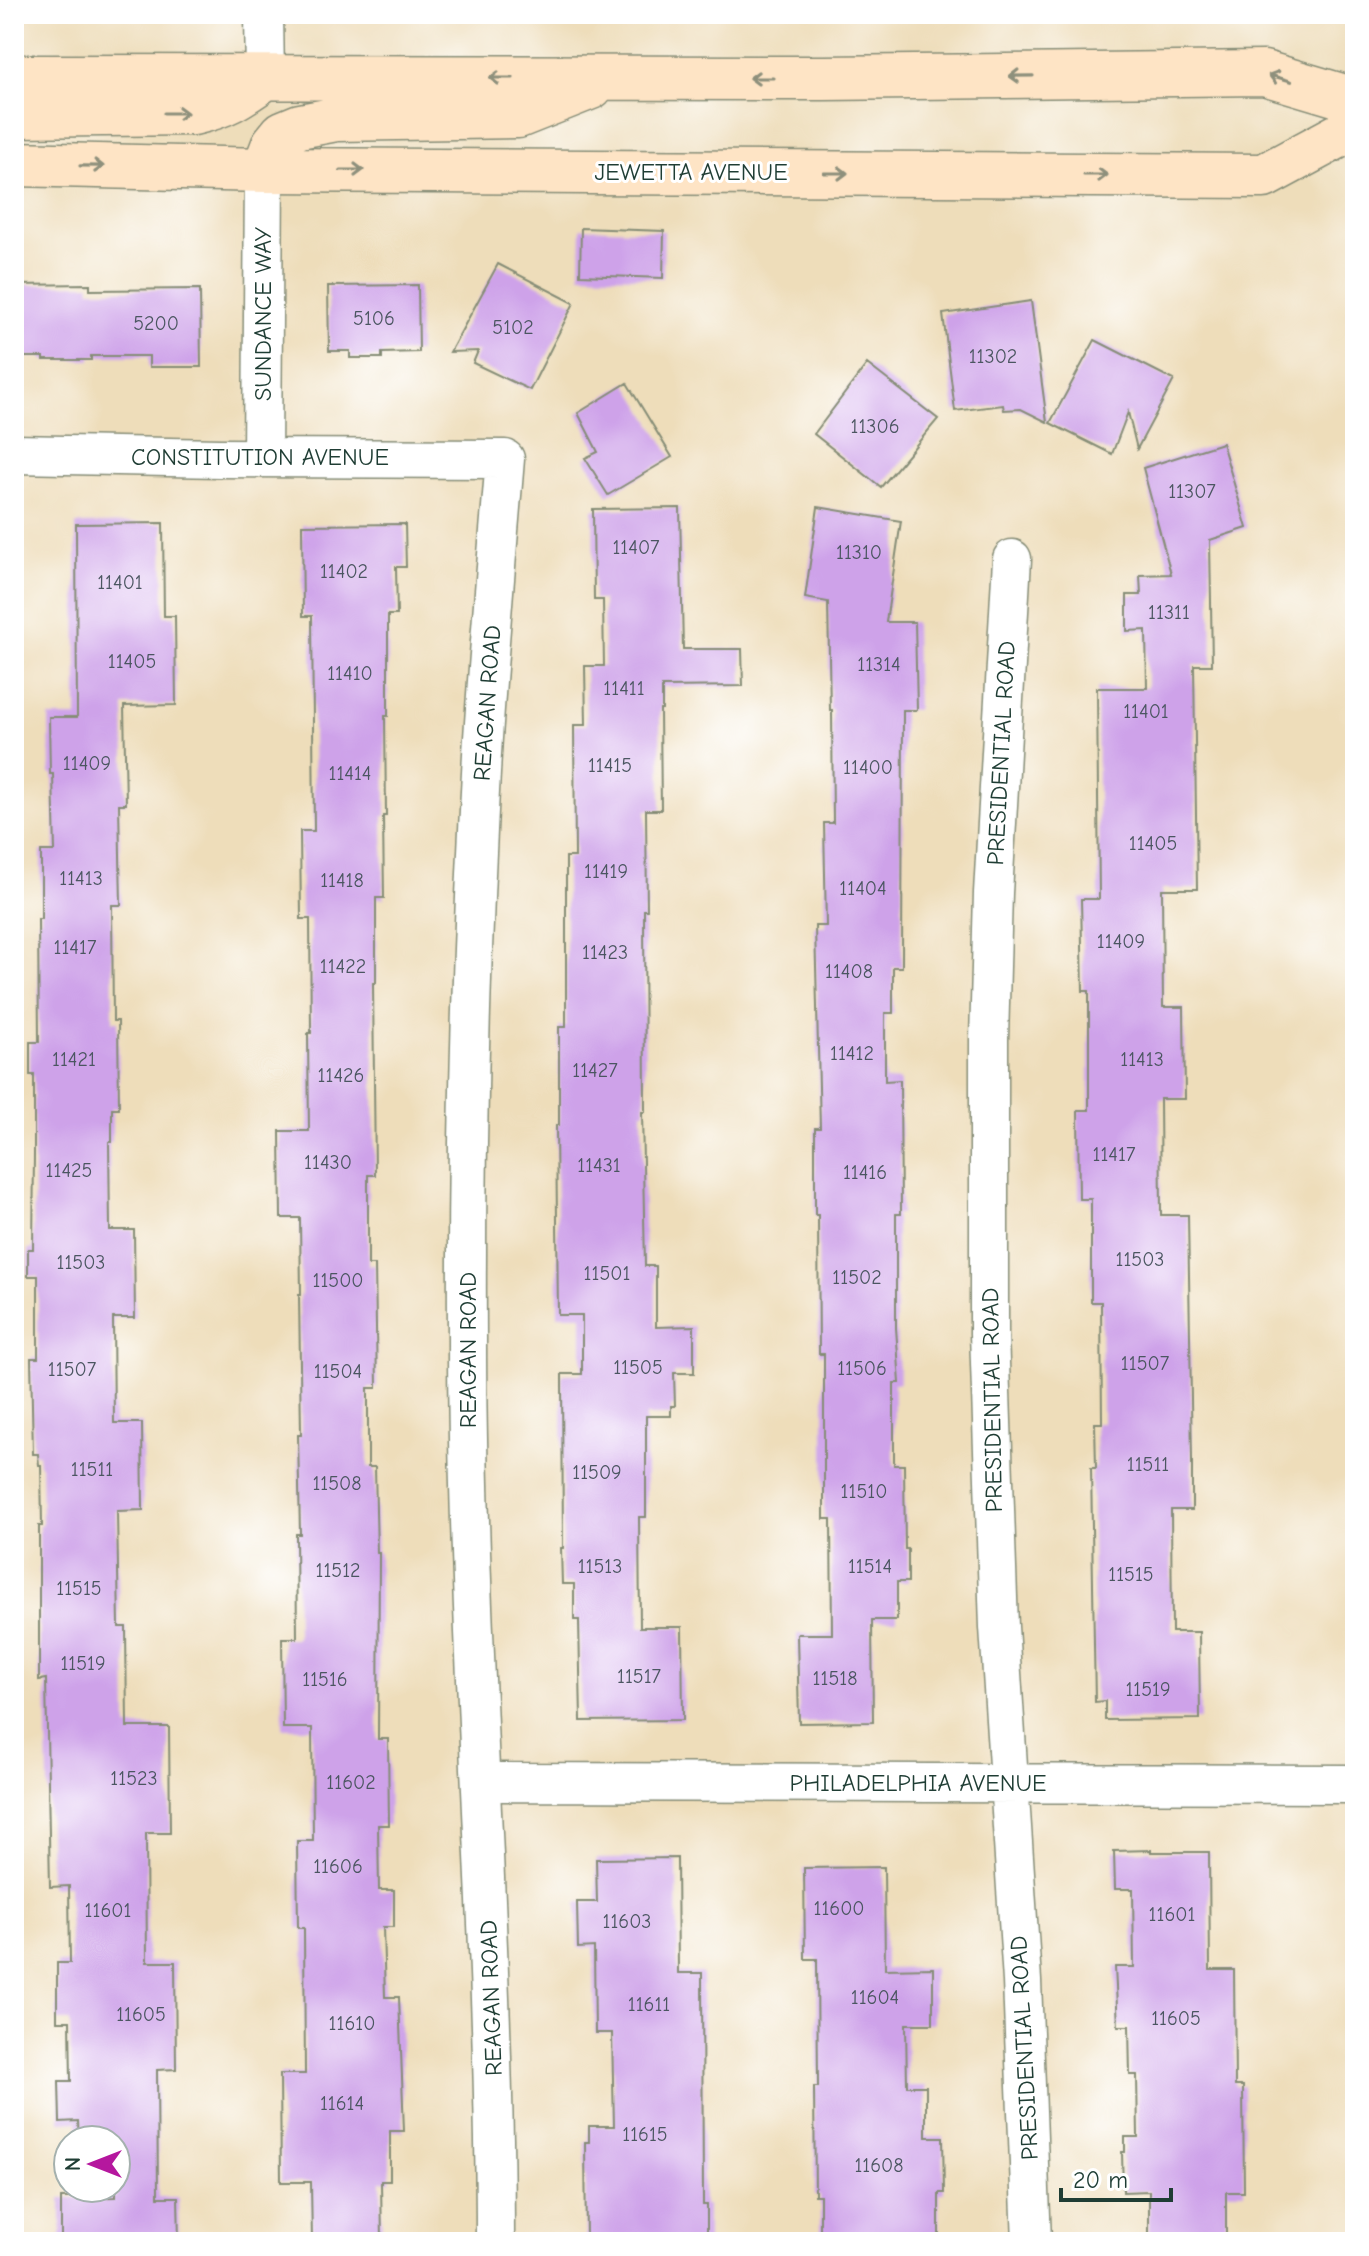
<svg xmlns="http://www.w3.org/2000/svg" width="1369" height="2256" font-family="'Comic Neue',sans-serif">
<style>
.building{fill:#cea2e9}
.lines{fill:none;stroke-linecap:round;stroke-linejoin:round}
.street-casing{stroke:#868d77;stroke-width:41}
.secondary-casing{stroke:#868d77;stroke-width:47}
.street{stroke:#fff;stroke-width:38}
.secondary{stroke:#fee4c5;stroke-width:44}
.oneway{stroke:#8e907c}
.labels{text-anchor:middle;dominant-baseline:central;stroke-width:6;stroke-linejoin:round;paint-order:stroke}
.number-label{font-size:20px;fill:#4b5661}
.street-label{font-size:24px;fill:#1f3d34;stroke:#fff}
</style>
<rect width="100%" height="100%" fill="#fff"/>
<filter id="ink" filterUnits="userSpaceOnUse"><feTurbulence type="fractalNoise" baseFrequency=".0125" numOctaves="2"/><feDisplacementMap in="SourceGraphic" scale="16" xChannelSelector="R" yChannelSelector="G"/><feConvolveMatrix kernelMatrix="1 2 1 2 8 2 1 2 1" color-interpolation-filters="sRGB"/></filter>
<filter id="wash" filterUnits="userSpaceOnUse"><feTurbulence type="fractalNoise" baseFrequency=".006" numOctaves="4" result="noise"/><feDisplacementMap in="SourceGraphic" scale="32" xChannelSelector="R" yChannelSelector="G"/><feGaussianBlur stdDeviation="1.8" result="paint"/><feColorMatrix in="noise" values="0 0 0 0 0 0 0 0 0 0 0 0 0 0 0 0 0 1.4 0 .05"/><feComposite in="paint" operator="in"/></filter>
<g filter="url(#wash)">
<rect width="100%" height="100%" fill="#eeddba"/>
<g id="blocks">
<path class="building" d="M581,228L664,231L663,278L580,275Z
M498,264L574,303L530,390L473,363L478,351L450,352Z
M90,284V290L200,289L201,367H149V356H91V360H43V357H14V285Z
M418,285L419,352L382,353V358H350V351H329L328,286Z
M1031,301L1047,422L1021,409L1004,410L1003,405L955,411L943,314Z
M1095,340L1174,380L1137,449L1128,412L1112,454L1050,423Z
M867,364L938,419L881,487L814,434Z
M627,383L672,457L608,495L585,458L598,452L578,413Z
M1222,443L1247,528L1210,540L1212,665H1194L1197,889H1162L1163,1007H1184L1185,1099H1160L1161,1215H1188L1192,1460V1510H1171L1172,1632H1199L1200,1719L1105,1720V1701L1095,1702L1091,1468H1096L1095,1423H1102L1101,1302H1091V1199H1079L1078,1110H1089V991H1083L1081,899H1099L1097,688H1147L1146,630L1127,631V595H1141L1140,575L1171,574L1143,468Z
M818,507L901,521L886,622H915L917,710H903L902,967H893V1013H885V1081L900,1080L901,1214H896V1328L900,1383H894V1465H904L905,1549H908V1582H897V1620H872L873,1722L799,1723L797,1634H832L831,1519H824V1354H819L818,1215H815V1128H820L815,926H826L824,823H833L832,710H830L828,602L805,598Z
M680,508L683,649H742L743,686L662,687V710H660L661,810H646L647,910H644L645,1112H642L645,1266H656V1327L694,1326V1373H674L675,1406H671V1416H646V1517H639L640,1627H682L683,1720L581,1721L579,1620H574V1584H562L561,1548H563L562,1374H582V1315H558L556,1125H559V1027H566V857H575L574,725H586L585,666H604L603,600H594L593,509Z
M163,523L164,616H175L176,705L124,706L126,804H119L121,905H112L113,1021H118L119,1108H112V1142H109L110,1230H134L135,1318H113L114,1423H142L143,1510L117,1511L119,1627H126L127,1727H169L170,1833H146L147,1962H175L176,2069L157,2070L158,2197H178L179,2242H61V2198L116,2197V2140H79L78,2121L60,2122L59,2081H71L70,2021H57V1963H70L69,1886L50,1887L46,1679L39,1680V1526H42L41,1465H39L38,1454H33L31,1358H38V1276H28V1249H33L34,1154V1075H30V1042H39L38,919H41V851H55L53,774H50L49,717H77L76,524Z
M405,524L406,567H396L397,615H388V716H385L386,816H383L384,898H376V983H373L375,1175H368V1265H375L377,1388H368V1467H375L377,1553H379L378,1739H388L389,1825H378L379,1890H394V1927H383L385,1997H399L404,2131H390V2181H381L382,2242H312L311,2182H281L280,2074H305L304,1928H298L297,1841H313L312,1728H283L282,1638H297L296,1534H300L298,1435H301L299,1295H301L300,1218H281L280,1131H309L308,1033H311L310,919H301L300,831H314L312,616H303L302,525Z
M1151,1850V1852H1209L1210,1970H1234L1235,2086H1243L1244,2192H1226V2242H1149V2191L1123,2192L1122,2152H1125V2137H1138L1137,2075H1130L1129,2026H1118L1115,1967H1134L1133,1889H1115L1114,1851Z
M677,1858L678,1973H702L703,2205H707V2242H586L585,2142H589V2126H614L612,2033H595L594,1947L578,1948L577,1902H597L596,1859Z
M884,1867L885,1969L933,1968V2024H906L907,2086H926V2137H943L944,2193H939V2242H820V2195H815L814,2087H818L817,1959H805L804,1868Z"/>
</g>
</g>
<g filter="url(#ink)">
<use href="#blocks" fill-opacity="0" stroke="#868d77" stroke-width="2"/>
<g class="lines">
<g class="street-casing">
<path id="street" d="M264,14L265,78
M14,454L220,458L505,459C497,557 488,655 482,754C471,948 466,1142 467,1337C467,1639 495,1940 495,2242
M262,458L264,170
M1012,559L993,893L989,1040V1333L999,1627L1022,1981L1032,2242
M481,1782L1355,1784"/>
</g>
<g class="secondary-casing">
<path id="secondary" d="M14,77L824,78L1264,73L1355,100
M14,115L193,113C225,106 238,97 265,78
M14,164L264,170L1264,176L1355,127
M264,170L274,144L283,133L300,126L337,119L518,116L591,87"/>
</g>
<use href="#street" class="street"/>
<use href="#secondary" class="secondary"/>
</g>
<defs><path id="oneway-shaft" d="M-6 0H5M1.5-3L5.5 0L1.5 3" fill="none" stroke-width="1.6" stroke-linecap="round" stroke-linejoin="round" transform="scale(2)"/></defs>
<g class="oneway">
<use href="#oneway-shaft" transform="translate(1021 76) rotate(179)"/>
<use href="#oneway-shaft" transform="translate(501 78) rotate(180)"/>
<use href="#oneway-shaft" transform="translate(761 78) rotate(180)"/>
<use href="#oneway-shaft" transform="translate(1280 78) rotate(-164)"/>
<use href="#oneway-shaft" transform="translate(176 113)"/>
<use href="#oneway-shaft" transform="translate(92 166) rotate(1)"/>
<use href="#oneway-shaft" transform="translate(352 170)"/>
<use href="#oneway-shaft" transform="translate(836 173)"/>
<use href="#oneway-shaft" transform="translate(1096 175)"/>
</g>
</g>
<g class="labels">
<g class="number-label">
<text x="374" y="318">5106</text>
<text x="156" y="323">5200</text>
<text x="513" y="327">5102</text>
<text x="993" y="356">11302</text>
<text x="875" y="426">11306</text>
<text x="1192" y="491">11307</text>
<text x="636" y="547">11407</text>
<text x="859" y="552">11310</text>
<text x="344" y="571">11402</text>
<text x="120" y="582">11401</text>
<text x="1169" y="612">11311</text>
<text x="132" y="661">11405</text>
<text x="879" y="664">11314</text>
<text x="350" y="673">11410</text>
<text x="624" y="688">11411</text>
<text x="1146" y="711">11401</text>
<text x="87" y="763">11409</text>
<text x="610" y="765">11415</text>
<text x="868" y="767">11400</text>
<text x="350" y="773">11414</text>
<text x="1153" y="843">11405</text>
<text x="606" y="871">11419</text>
<text x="81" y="878">11413</text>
<text x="342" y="880">11418</text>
<text x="863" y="888">11404</text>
<text x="1121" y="941">11409</text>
<text x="75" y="947">11417</text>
<text x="605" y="952">11423</text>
<text x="343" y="966">11422</text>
<text x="849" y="971">11408</text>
<text x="852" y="1053">11412</text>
<text x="74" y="1059">11421</text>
<text x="1142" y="1059">11413</text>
<text x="595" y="1070">11427</text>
<text x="341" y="1075">11426</text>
<text x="1114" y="1154">11417</text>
<text x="328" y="1162">11430</text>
<text x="599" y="1165">11431</text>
<text x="69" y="1170">11425</text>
<text x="865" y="1172">11416</text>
<text x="1140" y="1259">11503</text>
<text x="81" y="1262">11503</text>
<text x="607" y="1273">11501</text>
<text x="857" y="1277">11502</text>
<text x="338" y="1280">11500</text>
<text x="1145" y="1363">11507</text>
<text x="638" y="1367">11505</text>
<text x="862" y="1368">11506</text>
<text x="72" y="1369">11507</text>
<text x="338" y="1371">11504</text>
<text x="1148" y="1464">11511</text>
<text x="92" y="1469">11511</text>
<text x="597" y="1472">11509</text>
<text x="337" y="1483">11508</text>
<text x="864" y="1491">11510</text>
<text x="600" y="1566">11513</text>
<text x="870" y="1566">11514</text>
<text x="338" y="1570">11512</text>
<text x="1131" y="1574">11515</text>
<text x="79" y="1588">11515</text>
<text x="83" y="1663">11519</text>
<text x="639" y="1676">11517</text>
<text x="835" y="1678">11518</text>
<text x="325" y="1679">11516</text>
<text x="1148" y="1689">11519</text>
<text x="134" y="1778">11523</text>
<text x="351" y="1782">11602</text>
<text x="338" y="1866">11606</text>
<text x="839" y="1908">11600</text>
<text x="108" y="1910">11601</text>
<text x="1172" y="1914">11601</text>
<text x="627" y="1921">11603</text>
<text x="875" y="1997">11604</text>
<text x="649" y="2004">11611</text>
<text x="141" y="2014">11605</text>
<text x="1176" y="2018">11605</text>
<text x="352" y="2023">11610</text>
<text x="342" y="2103">11614</text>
<text x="645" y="2134">11615</text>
<text x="879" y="2165">11608</text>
</g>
<g class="street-label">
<text x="691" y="172">JEWETTA AVENUE</text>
<text transform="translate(263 314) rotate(-90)">SUNDANCE WAY</text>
<text x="260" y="457">CONSTITUTION AVENUE</text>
<text transform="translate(487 703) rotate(-86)">REAGAN ROAD</text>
<text transform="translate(1001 753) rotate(-87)">PRESIDENTIAL ROAD</text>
<text transform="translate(468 1350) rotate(-90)">REAGAN ROAD</text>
<text transform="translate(992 1400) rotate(-91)">PRESIDENTIAL ROAD</text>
<text x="918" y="1783">PHILADELPHIA AVENUE</text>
<text transform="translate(491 1998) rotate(-92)">REAGAN ROAD</text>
<text transform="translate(1024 2048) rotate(-93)">PRESIDENTIAL ROAD</text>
</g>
</g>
<rect width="1369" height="2256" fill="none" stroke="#fff" stroke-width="48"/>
<g transform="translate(92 2164) rotate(270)"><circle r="38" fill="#ffffff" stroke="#a5b1ae" stroke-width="2"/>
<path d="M0-6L14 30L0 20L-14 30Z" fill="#b5179e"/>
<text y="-12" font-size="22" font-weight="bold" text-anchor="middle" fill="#1f3d34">N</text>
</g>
<path d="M1061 2188v12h110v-12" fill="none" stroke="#1f3d34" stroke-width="4"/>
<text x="1073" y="2188" font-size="24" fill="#1f3d34" stroke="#ffffff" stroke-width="6" paint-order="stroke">20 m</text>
</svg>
